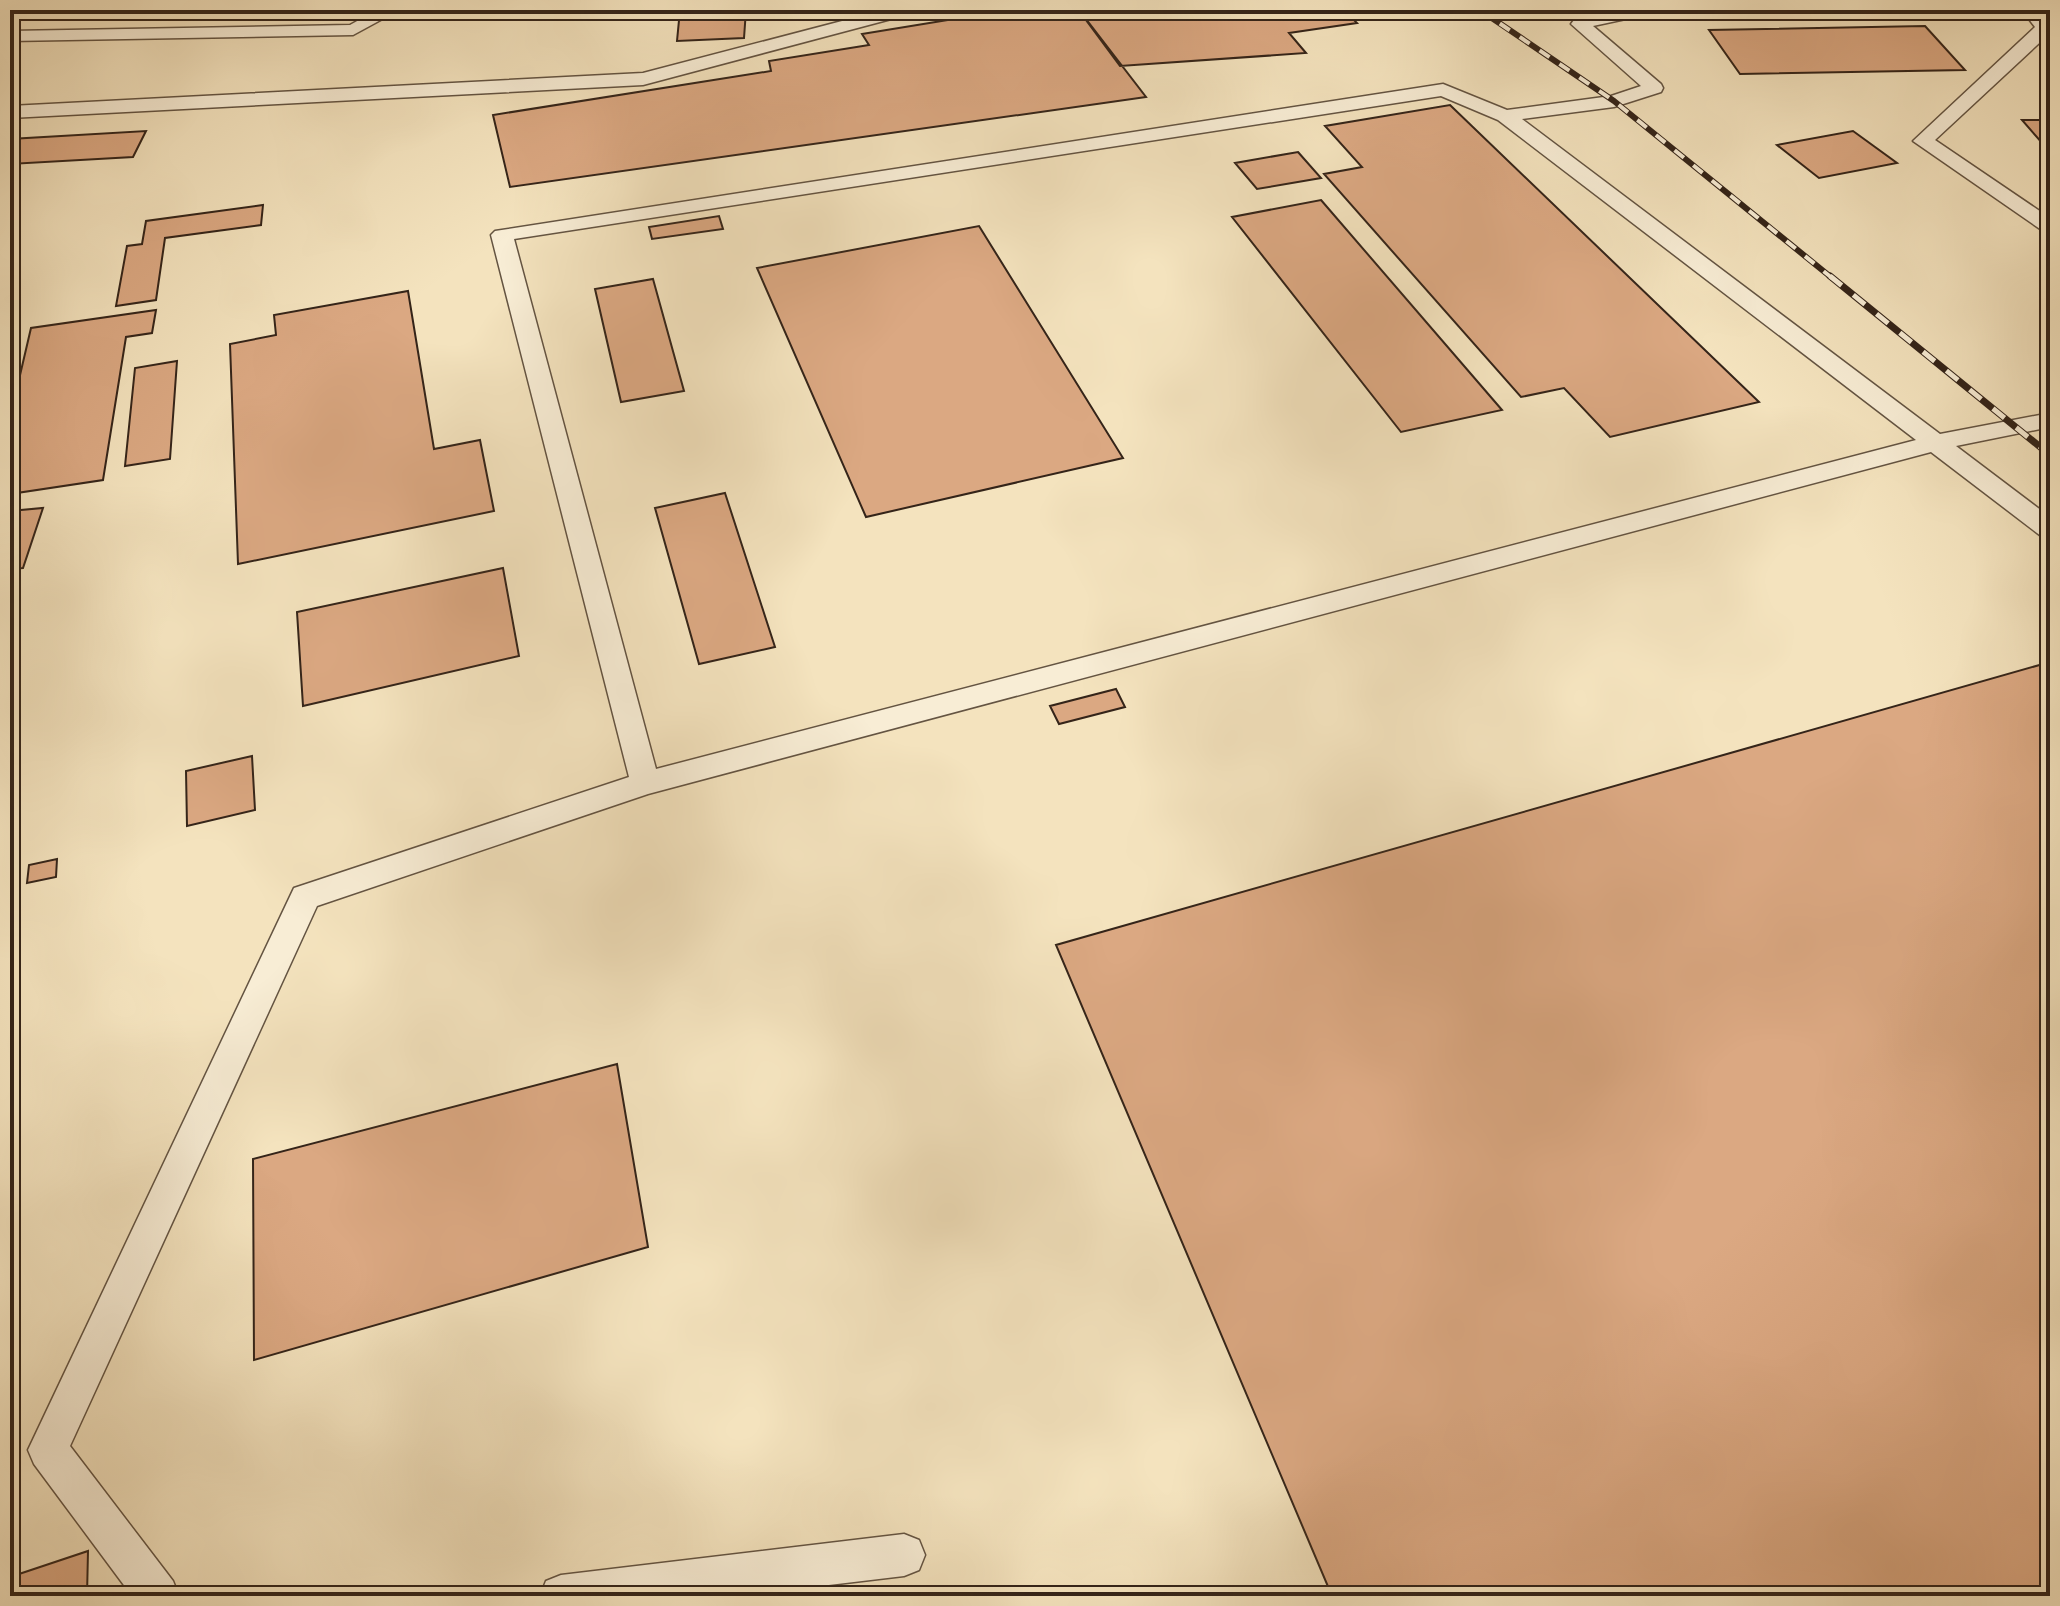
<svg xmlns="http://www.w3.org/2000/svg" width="2060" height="1606" font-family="'Gentium Book Plus',serif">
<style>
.building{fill:#dba882;stroke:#342419;stroke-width:2}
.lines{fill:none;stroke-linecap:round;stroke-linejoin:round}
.lane-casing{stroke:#645442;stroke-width:3}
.lane{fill:#f8edd5;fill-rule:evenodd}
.rail-far1-casing{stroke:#342419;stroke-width:6}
.rail-casing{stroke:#342419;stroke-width:7}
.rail-far1{stroke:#f8edd5;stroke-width:4;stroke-dasharray:12;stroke-linecap:butt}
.rail{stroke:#f8edd5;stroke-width:5;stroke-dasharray:15;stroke-linecap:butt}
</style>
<rect width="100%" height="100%" fill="#f4e3be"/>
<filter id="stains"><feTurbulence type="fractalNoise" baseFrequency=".0025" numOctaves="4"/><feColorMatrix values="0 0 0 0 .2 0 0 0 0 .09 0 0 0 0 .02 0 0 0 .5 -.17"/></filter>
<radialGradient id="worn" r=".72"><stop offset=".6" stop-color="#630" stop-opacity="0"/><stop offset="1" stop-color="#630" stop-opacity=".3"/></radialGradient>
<path class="building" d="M680,10H746L744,38L677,41Z
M1009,10H1079L1146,97L510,187L493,115L771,71L769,61L869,45L862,34Z
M1118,10H1344L1357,23L1289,33L1306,53L1120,66L1083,16Z
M1925,26L1965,70L1740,74L1709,30Z
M1450,105L1759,402L1610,437L1564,388L1521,397L1324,174L1362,167L1325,126Z
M2022,120H2050V152Z
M146,131L133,157L10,164V139Z
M1853,131L1897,163L1819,178L1777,145Z
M1298,152L1321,178L1257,189L1235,163Z
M1321,200L1502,410L1401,432L1232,217Z
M263,205L261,225L165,238L156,300L116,306L127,246L142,244L146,221Z
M719,216L723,229L652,239L649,227Z
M979,226L1123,458L866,517L757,268Z
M653,279L684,391L621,402L595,289Z
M408,291L434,449L480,440L494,511L238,564L230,344L276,335L274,315Z
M156,310L152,333L126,337L103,480L10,494V418L31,328Z
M177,361L170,459L125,466L135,368Z
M725,493L775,647L699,664L655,508Z
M43,508L23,568L10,569V511Z
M503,568L519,656L303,706L297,612Z
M2050,662V1596H1332L1056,945Z
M1116,689L1125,707L1059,724L1050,706Z
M19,698L10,762V700Z
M252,756L255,810L187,826L186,771Z
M57,859L56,877L27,883L29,865Z
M617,1064L648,1247L254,1360L253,1159Z
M88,1551L87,1596H10V1577Z"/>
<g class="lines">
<g class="lane-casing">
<path id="lane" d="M377,10H399L353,35L10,41V31L350,25Z
M884,10H913L910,14L643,85L10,118V106L643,73Z
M1619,10H1652L1649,14L1593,26L1661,84L1663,88L1661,92L1614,107L1522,119L1940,434L2050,413V427L1956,446L2050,517V539L2041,536L1931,452L648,794L317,906L70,1446L173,1581L179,1596H132L34,1464L28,1450L294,888L629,777L491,235L495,231L1443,84L1507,110L1611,96L1641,86L1571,24L1574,20ZM1441,96L1498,120L1916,440L656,769L514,239Z
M2022,10H2040L2050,23V33L1935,140L2050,218V233L2043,231L1913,141L2035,27Z
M904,1534L919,1540L925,1555L919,1570L904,1576L737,1596H540L546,1581L561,1575Z"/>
</g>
<use href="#lane" class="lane"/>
<g class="rail-far1-casing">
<path id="rail-far1" d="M1480,10L1614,101L1832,278"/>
</g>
<g class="rail-casing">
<path id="rail" d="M1830,276L2050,455"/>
</g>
<use href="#rail-far1" class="rail-far1"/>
<use href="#rail" class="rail"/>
</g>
<rect width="2060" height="1606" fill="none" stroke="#f4e3be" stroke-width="40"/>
<rect x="12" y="12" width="2036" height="1582" fill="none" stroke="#342419" stroke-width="4"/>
<rect x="20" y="20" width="2020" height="1566" fill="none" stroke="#342419" stroke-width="2"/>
<rect width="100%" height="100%" filter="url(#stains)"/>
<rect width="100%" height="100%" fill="url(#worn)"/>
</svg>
